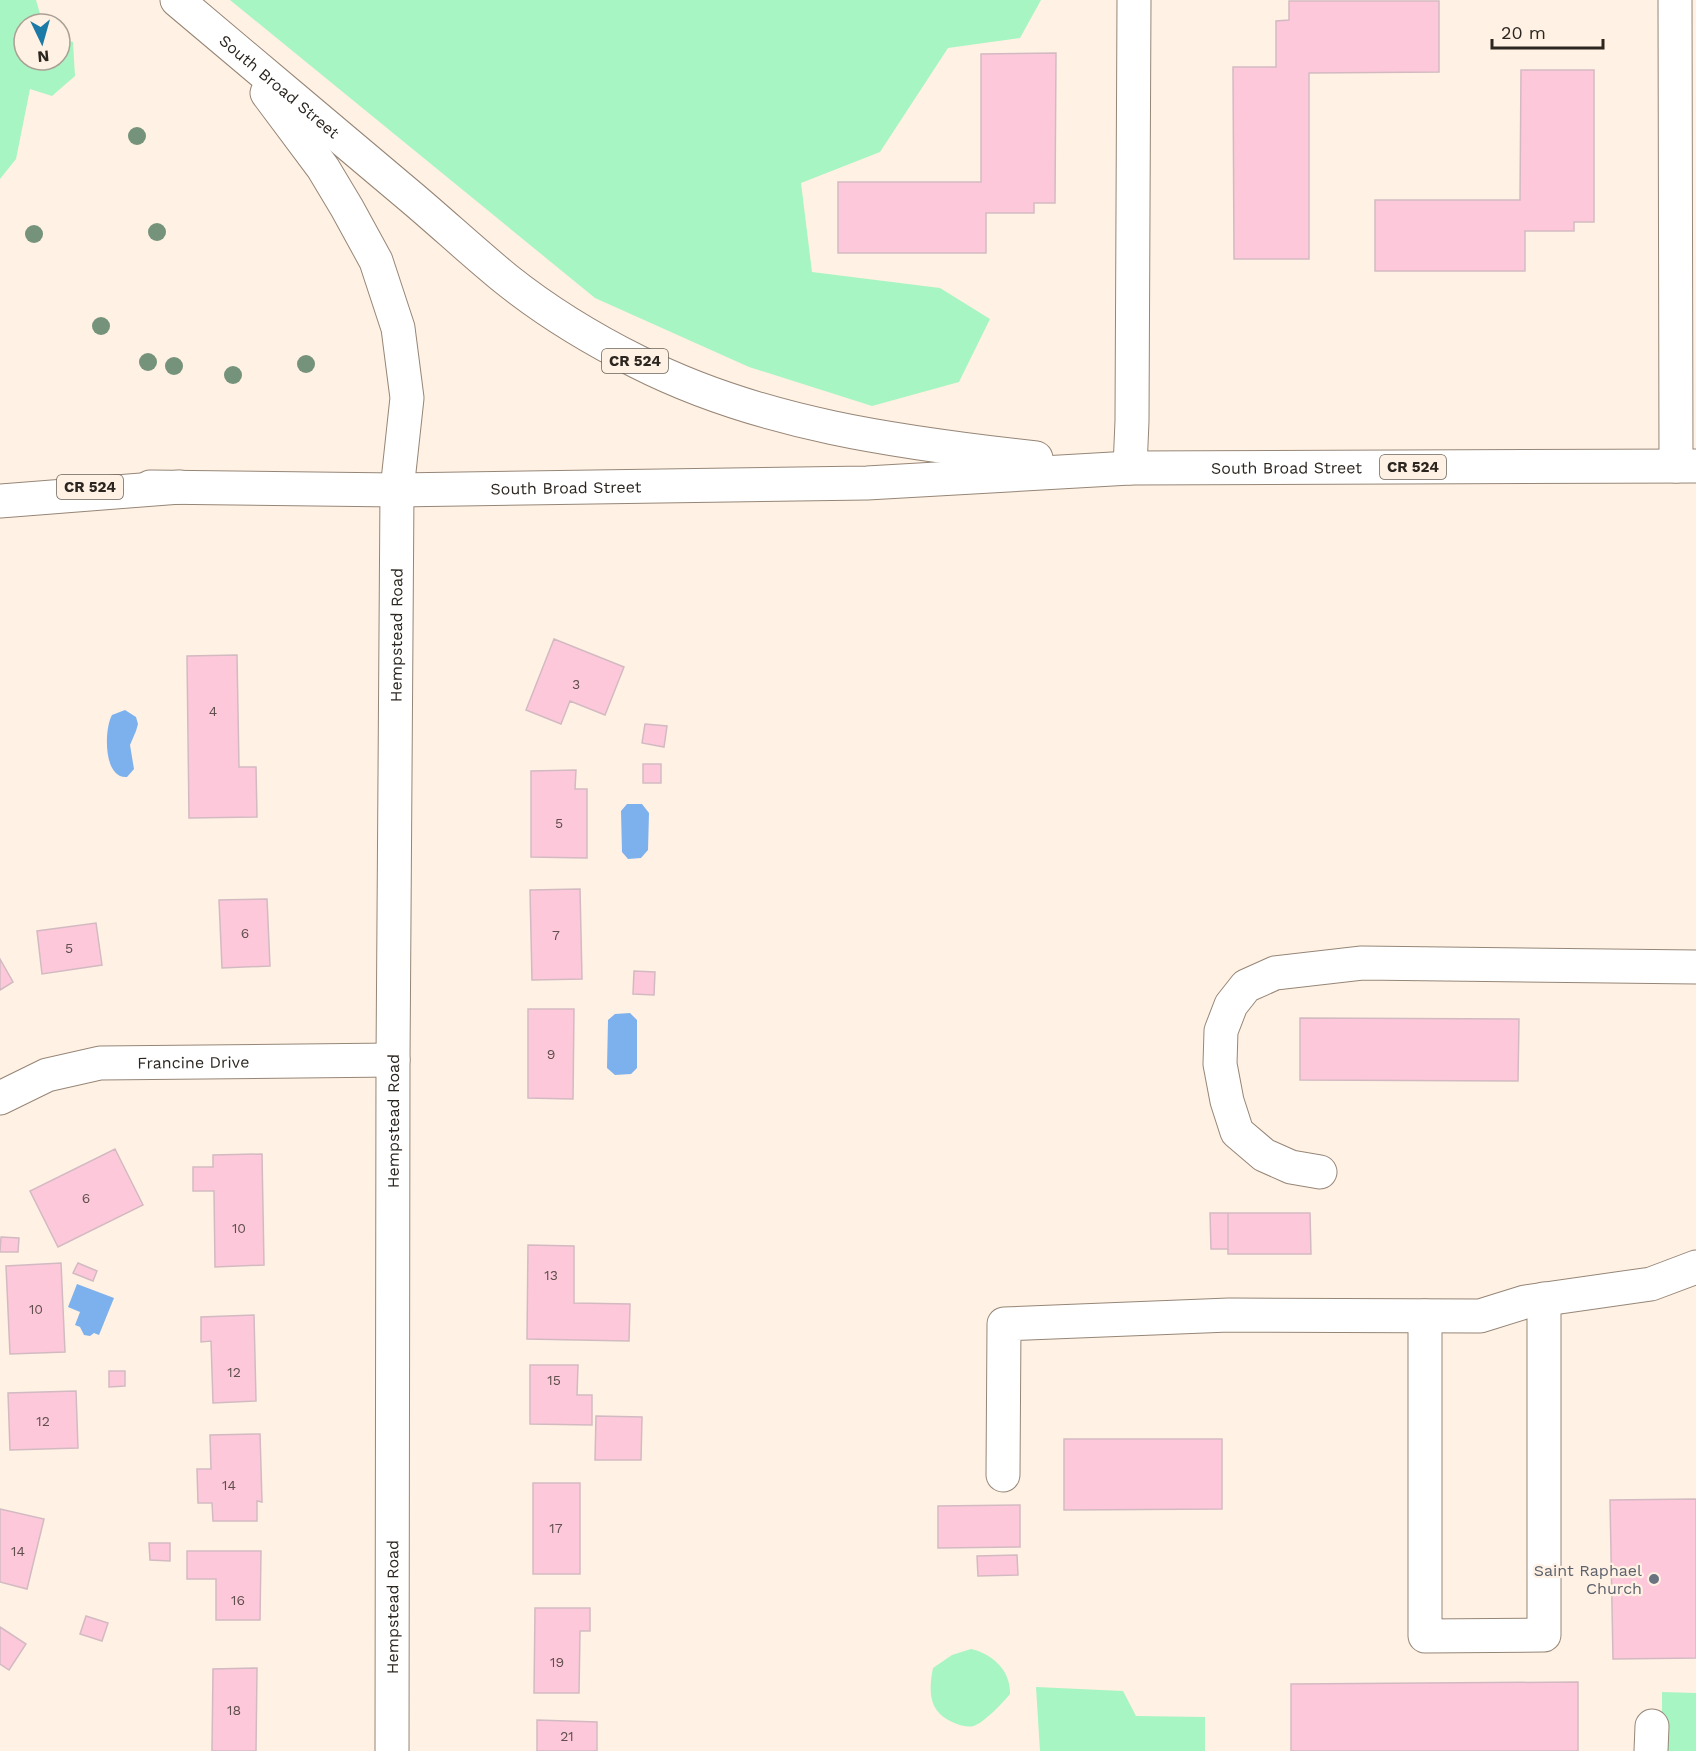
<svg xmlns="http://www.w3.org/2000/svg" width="1696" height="1751" font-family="'Work Sans',sans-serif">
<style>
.green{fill:#a7f5c3}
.water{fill:#7db1ed}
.building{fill:#fdc9da;stroke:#d3bac2;stroke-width:1.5}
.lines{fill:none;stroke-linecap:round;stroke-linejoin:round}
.minor-casing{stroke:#968677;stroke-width:35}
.major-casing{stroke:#968677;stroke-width:35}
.highway-casing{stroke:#968677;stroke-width:35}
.minor{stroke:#fff;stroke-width:33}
.major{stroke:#fff;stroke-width:33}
.highway{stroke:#fff;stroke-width:33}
.tree{fill:#75927b}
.worship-dot{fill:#6b7280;stroke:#fff1e3;stroke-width:2}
.labels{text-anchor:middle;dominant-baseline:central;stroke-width:4.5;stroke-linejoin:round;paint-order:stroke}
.number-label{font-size:14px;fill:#604f4e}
.shield{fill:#fff1e3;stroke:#6b635a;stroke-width:1.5}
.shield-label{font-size:15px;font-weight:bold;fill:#2c2620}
.street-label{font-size:16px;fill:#2c2620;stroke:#fff1e3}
.worship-label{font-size:16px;fill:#5b616d;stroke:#fff1e3;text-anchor:end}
</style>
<rect width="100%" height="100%" fill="#fff1e3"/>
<path class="green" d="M0,0H36L43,24H24V60H60V38L73,42L75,76L52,96L30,89L16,159L0,179Z
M230,0H1041L1020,38L948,48L880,152L801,183L812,272L940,288L990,319L959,382L872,406L749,367L595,298Z
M971,1649C993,1654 1011,1671 1010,1694C1003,1703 985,1721 976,1725C970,1728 963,1726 957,1724C929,1714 928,1694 933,1668L952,1655Z
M1036,1687L1123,1691L1136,1716L1205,1717V1751H1040Z
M1662,1692L1696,1693V1751H1662Z"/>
<path class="water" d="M125,710L136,717L138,724L136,731L130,745L134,769L127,777C103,779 104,729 112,715Z
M627,804H642L649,813L648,850L641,858L628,859L622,852L621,811Z
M630,1013L637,1020V1068L631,1074L615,1075L607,1068L608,1020L615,1014Z
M77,1284L114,1298L99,1335L94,1333L90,1336L84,1335L80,1327L75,1325L80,1312L68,1307Z"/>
<path class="building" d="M1289,1H1439V72L1309,73V259H1234L1233,67H1276V21L1289,20Z
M1056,53L1055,203H1034V213H986V253H838V182H981V54Z
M1521,70H1594V222H1574V231H1525V271H1375V200H1520Z
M554,639L624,667L605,715L570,701L561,724L526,710Z
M237,655L239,767H256L257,817L189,818L187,656Z
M645,724L667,726L664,747L642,743Z
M643,764H661V783H643Z
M576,770L575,789H587V858L531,857V771Z
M580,889L582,979L532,980L530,890Z
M267,899L270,966L222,968L219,900Z
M96,923L102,965L42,974L37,931Z
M0,959L13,982L0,990Z
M634,971L655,972L654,995L633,994Z
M528,1009H574L573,1099L528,1098Z
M1300,1018L1519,1019L1518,1081L1300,1080Z
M115,1149L143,1205L58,1247L30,1191Z
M262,1154L264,1265L215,1267L214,1191H193V1167H213V1155Z
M1210,1213H1228V1249H1211Z
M1228,1213H1310L1311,1254H1228Z
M1,1237L19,1238L18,1252H0Z
M528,1245L574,1246V1303L630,1304L629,1341L527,1339Z
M61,1263L65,1352L10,1354L6,1266Z
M78,1263L97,1271L93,1281L73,1273Z
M254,1315L256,1401L213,1403L211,1341L201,1342V1317Z
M530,1365H578L577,1395H592V1425L530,1424Z
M109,1371H125V1386L109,1387Z
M76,1391L78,1448L10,1450L8,1393Z
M596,1416L642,1417L641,1460H595Z
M260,1434L262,1502L257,1501V1521H213L212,1503H198L197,1469H211L210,1435Z
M1064,1439H1222V1509L1064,1510Z
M533,1483H580V1574H533Z
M1696,1499V1658L1613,1659L1610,1500Z
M1020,1505V1547L938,1548V1506Z
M0,1509L44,1519L27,1589L0,1582Z
M149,1543H170V1561L150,1560Z
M187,1551H261L260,1620H216V1579H187Z
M1017,1555L1018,1575L978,1576L977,1556Z
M535,1608H590V1631H580L579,1693H534Z
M86,1616L108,1623L102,1641L80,1634Z
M0,1627L26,1644L9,1670L0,1664Z
M257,1668L256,1751H212L213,1669Z
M1578,1682V1751H1291V1684Z
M537,1720L597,1722V1751H537Z"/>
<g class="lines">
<g class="minor-casing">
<g id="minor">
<path d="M1675,0L1676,466"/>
<path d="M1130,468L1132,421L1134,0"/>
<path id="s1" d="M0,1098L47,1075L100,1063L393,1060"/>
<path d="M1320,1172L1291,1167L1264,1155L1237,1132L1227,1101L1220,1064L1221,1031L1231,1005L1246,986L1275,973L1362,963L1696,967"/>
<path d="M1425,1316V1636L1544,1635V1299"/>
<path d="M1003,1475L1004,1324L1229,1315L1480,1316L1525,1302L1651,1284L1696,1267"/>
<path id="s2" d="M392,1751L393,1060L397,490"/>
<path d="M1651,1751L1652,1726"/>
</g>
</g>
<g class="major-casing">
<g id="major">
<path id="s3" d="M177,0C255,66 333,131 411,197C443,224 474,253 506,279C546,311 592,339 638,362C760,424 901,443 1036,458"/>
<path d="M267,93L323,168L347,208L376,261L398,328L407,398L397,490"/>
<path id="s4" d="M150,487L397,490L867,483L1130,468L1696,466"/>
</g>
</g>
<g class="highway-casing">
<path id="highway" d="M0,501L180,487"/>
</g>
<use href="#minor" class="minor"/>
<use href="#major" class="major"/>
<use href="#highway" class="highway"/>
</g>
<g class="tree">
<circle cx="137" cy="136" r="9"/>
<circle cx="157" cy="232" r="9"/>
<circle cx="34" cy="234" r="9"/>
<circle cx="101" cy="326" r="9"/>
<circle cx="148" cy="362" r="9"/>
<circle cx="306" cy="364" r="9"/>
<circle cx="174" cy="366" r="9"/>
<circle cx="233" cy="375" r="9"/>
</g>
<circle class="worship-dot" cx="1654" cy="1579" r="6"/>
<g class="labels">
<g class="number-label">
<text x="576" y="684">3</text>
<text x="213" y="711">4</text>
<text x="559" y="823">5</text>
<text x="245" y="933">6</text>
<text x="556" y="935">7</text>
<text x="69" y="948">5</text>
<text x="551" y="1054">9</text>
<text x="86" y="1198">6</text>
<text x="239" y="1228">10</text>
<text x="551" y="1275">13</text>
<text x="36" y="1309">10</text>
<text x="234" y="1372">12</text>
<text x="554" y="1380">15</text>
<text x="43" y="1421">12</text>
<text x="229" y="1485">14</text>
<text x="556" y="1528">17</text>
<text x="18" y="1551">14</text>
<text x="238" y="1600">16</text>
<text x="557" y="1662">19</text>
<text x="234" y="1710">18</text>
<text x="567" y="1736">21</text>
</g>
<g class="shield">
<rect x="602" y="349" width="66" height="24" rx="4.5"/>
<rect x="1380" y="455" width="66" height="24" rx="4.5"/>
<rect x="57" y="475" width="66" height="24" rx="4.5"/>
</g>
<g class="shield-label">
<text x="635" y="361">CR 524</text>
<text x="1413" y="467">CR 524</text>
<text x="90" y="487">CR 524</text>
</g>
<g class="street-label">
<text stroke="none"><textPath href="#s3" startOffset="134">South Broad Street</textPath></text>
<text stroke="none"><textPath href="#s4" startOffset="1137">South Broad Street</textPath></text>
<text stroke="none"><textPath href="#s4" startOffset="416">South Broad Street</textPath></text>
<text stroke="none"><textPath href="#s2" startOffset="1116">Hempstead Road</textPath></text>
<text stroke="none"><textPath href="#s1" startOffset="200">Francine Drive</textPath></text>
<text stroke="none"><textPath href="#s2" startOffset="630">Hempstead Road</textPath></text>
<text stroke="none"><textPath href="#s2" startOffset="144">Hempstead Road</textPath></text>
</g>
<g class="worship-label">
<text x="1642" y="1570">Saint Raphael<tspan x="1642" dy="18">Church</tspan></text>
</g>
</g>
<g transform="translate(42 42) rotate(175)"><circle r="28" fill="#fff1e3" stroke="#aba095" stroke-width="1.5"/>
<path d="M0-4.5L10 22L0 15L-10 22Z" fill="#1c7aa7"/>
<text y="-9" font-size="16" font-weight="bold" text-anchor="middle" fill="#2c2620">N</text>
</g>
<path d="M1492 39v9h111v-9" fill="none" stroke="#2c2620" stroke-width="3"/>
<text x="1501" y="39" font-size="18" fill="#2c2620" stroke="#fff1e3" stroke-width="4.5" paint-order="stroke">20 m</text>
</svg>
